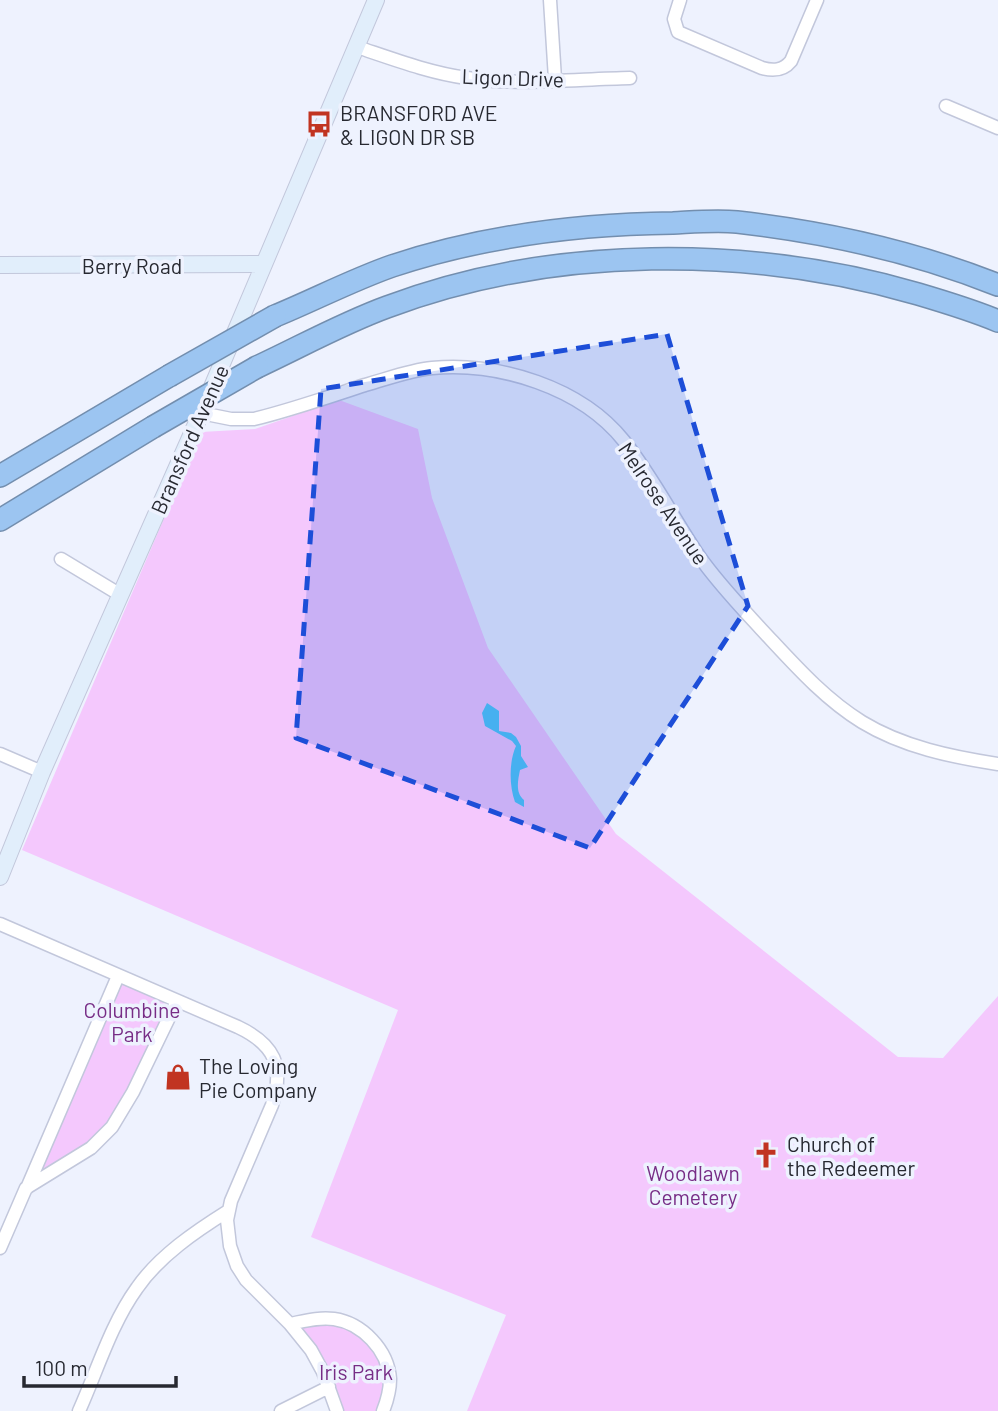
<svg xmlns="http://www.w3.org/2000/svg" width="998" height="1411" font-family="Barlow,sans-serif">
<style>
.green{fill:#f4c8fd}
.water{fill:#50c9f7}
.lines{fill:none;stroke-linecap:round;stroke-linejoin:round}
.street-casing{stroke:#c2c7db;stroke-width:15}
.secondary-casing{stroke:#c2c7db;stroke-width:18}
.highway-casing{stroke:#738eae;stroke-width:24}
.street{stroke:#fff;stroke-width:12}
.secondary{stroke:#e1eefb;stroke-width:16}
.highway{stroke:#9cc5f1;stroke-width:21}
.highway-bridge-casing{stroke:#738eae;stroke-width:24;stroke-linecap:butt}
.highway-bridge{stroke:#9cc5f1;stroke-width:21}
.marked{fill:#1d4ed8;fill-opacity:0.2;stroke:#1d4ed8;stroke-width:5;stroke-dasharray:14 9;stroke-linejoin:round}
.labels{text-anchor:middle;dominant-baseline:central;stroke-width:7;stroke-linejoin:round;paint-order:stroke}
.street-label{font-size:21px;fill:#272931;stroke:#eef2fe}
.poi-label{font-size:21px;fill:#272931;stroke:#eef2fe;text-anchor:start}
.park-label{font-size:21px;fill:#772d86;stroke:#eef2fe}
</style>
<rect width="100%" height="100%" fill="#eef2fe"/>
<path class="green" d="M339,400L418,429L432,498L488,648L616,834L898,1057L943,1058L998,996V1411H467L506,1315L311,1237L398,1010L22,850L201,432L255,429Z
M118,976L177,1001L112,1127L26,1188Z
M312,1324C324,1324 339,1324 351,1329C372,1340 388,1366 384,1390C383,1397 379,1404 377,1411H343L329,1373L303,1332V1327Z"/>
<path class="water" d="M487,703L499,711V731L511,733L516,737L521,746V756L528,767L520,770C518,780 515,793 524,800V807L515,802C509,786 509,761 516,746L512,741L485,726L482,713Z"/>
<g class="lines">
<g class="street-casing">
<path id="street" d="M550,0L555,79
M680,0L674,19L678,32L762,68C773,71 783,71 791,61L817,0
M357,47C393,59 430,73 467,78C520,86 577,79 630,78
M946,106L998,128
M201,413L231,419H254C291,410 328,397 365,385C387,379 410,370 432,368C499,362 581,387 624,441C653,477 673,518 699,556C717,582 740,606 761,629C792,662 823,698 862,722C903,747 952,757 998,764
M61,559L119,594
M0,754L42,772
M0,924L238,1027C274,1044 285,1066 272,1105L231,1201L227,1220L230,1246L237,1266L246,1280L290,1324L311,1350L323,1372L337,1411
M27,1188L118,976
M0,1248L26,1188L91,1148L112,1127L133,1092L177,1001
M290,1324C305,1321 319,1317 334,1319C362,1323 388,1350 390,1379C390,1390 387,1401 383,1411
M79,1411C97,1371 111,1324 137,1288C159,1256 196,1231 228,1211
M281,1411L329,1387"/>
</g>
<g class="secondary-casing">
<path id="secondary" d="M0,265L264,264
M0,877L42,772L201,413L376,0"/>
</g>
<g class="highway-casing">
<path id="highway" d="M275,316C314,300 352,280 392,266C483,236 578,224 673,223C694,222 716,220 737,222C826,232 915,252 998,285
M257,367C300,347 343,323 387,307C552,245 750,245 918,294C945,302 972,310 998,321
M0,476L169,376
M0,520L153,427"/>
</g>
<use href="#street" class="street"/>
<use href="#secondary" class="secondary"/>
<use href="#highway" class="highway"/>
<g class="highway-bridge-casing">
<path id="highway-bridge" d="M169,376L275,316
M153,427L257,367"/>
</g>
<use href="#highway-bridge" class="highway-bridge"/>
</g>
<path class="marked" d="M667,334L748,606L590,848L296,738L321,389Z"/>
<defs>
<g id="bus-bare" transform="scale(2.1)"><path d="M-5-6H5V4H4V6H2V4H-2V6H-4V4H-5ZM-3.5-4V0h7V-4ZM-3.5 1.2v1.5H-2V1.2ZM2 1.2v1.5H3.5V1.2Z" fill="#c13421" stroke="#eef2fe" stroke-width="2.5" paint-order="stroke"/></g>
<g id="shop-bare" transform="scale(2.1)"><path d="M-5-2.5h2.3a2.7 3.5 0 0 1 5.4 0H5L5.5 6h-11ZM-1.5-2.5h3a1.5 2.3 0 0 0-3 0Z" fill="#c13421" stroke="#eef2fe" stroke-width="2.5" paint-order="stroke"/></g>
<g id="church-bare" transform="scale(2.1)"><path d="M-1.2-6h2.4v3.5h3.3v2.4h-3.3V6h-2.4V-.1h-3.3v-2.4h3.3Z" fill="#c13421" stroke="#eef2fe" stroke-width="2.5" paint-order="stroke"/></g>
</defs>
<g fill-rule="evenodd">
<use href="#bus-bare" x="319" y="124"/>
<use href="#shop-bare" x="178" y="1077"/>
<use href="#church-bare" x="766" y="1155"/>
</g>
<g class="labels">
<g class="street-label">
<text transform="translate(513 77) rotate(2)">Ligon Drive</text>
<text x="132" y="265">Berry Road</text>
<text transform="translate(189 439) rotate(-66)">Bransford Avenue</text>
<text transform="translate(664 503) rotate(56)">Melrose Avenue</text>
</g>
<g class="poi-label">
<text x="340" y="112">BRANSFORD AVE<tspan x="340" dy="24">&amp; LIGON DR SB</tspan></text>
<text x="199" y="1065">The Loving<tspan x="199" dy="24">Pie Company</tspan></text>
<text x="787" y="1143">Church of<tspan x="787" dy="24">the Redeemer</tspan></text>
</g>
<g class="park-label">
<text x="132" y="1009">Columbine<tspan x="132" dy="24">Park</tspan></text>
<text x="693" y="1172">Woodlawn<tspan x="693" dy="24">Cemetery</tspan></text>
<text x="356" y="1371">Iris Park</text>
</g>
</g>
<path d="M24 1376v10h152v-10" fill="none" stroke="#272931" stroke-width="3.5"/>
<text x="35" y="1376" font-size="21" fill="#272931" stroke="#eef2fe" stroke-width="5" paint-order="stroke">100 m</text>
</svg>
